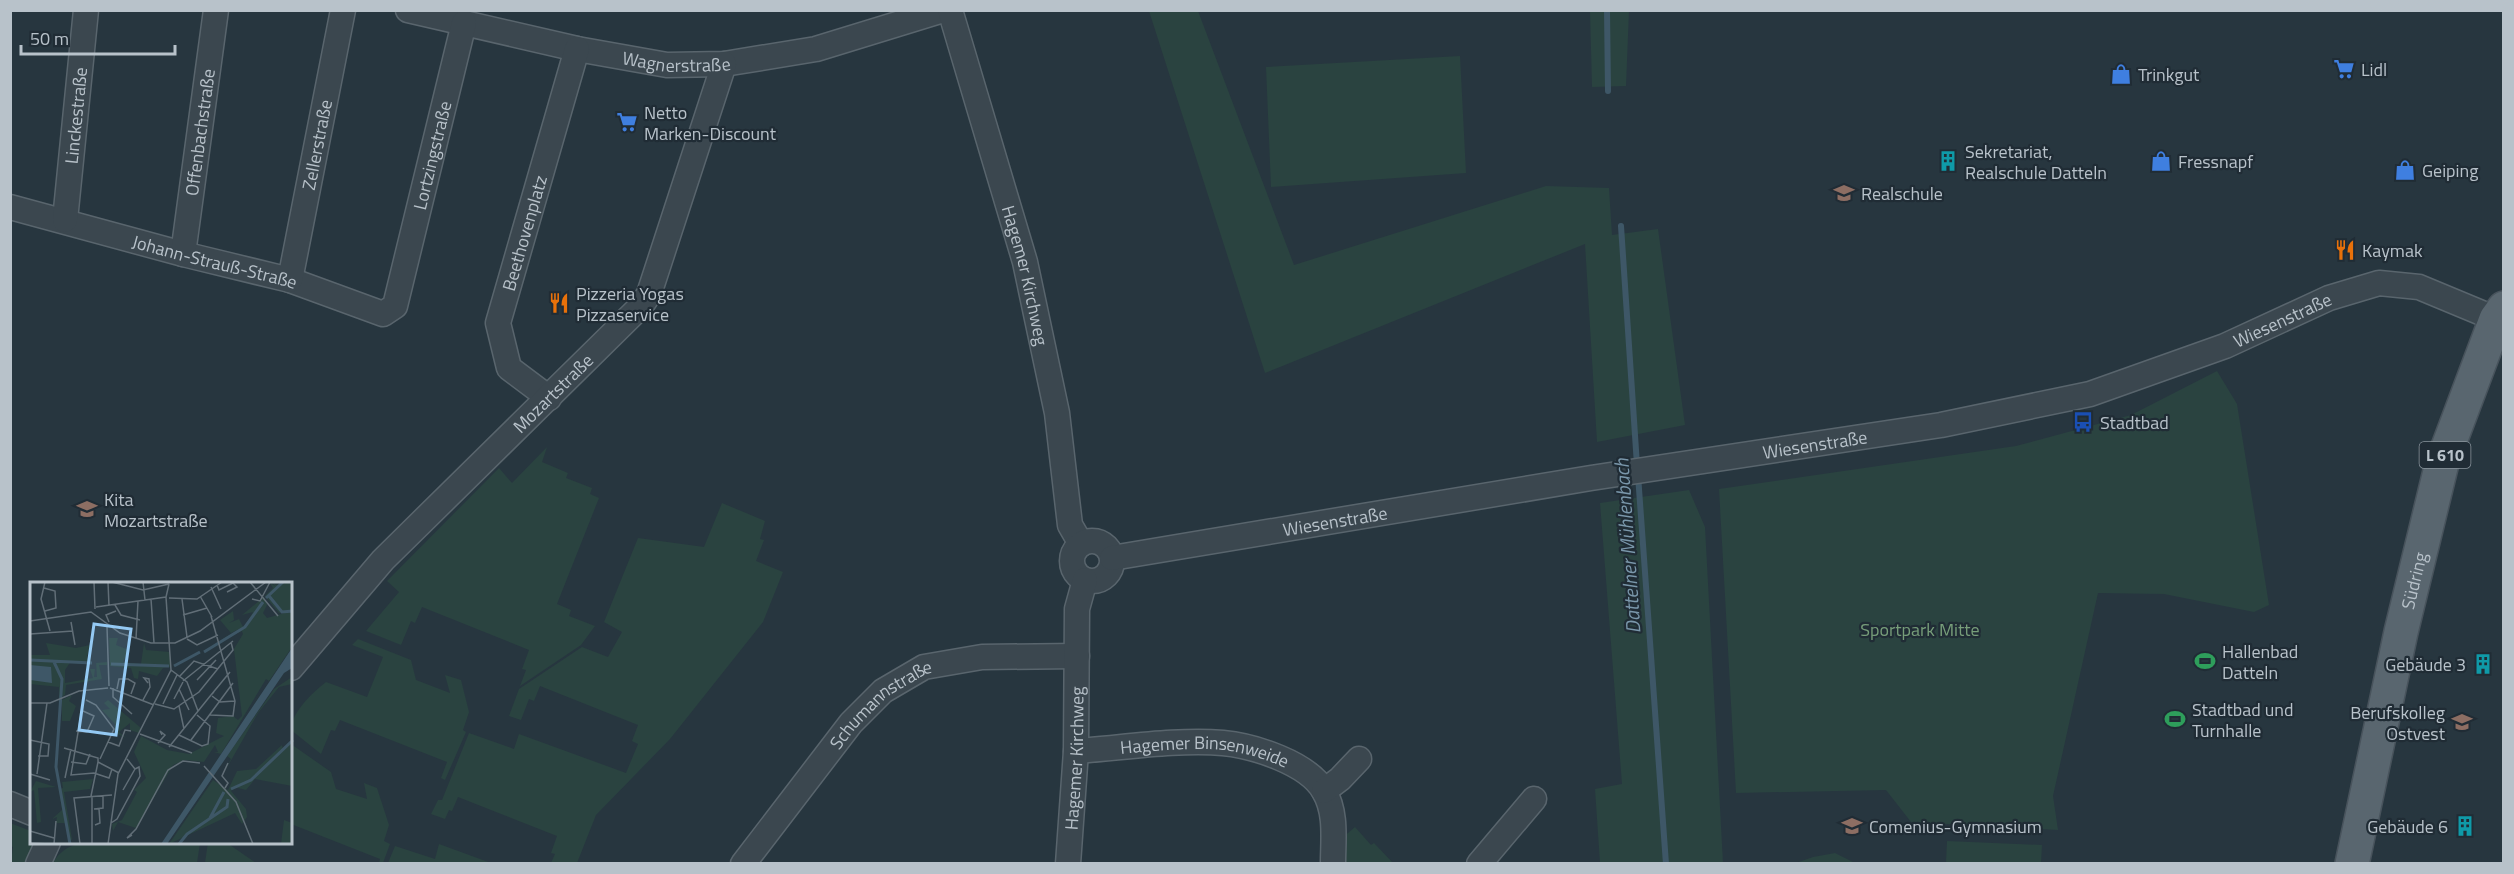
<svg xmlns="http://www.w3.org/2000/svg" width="2514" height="874" font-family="'Titillium Web',sans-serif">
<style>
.green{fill:#2a4340}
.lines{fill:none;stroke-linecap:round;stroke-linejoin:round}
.stream{stroke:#3e5767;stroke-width:6}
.minor-casing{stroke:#59656d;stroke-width:27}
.primary-casing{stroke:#48535c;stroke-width:36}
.minor{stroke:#3b474f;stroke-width:24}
.primary{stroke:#59666f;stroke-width:33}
.labels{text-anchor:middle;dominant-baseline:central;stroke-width:4.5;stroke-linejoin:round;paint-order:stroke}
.shield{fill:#202c35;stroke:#8a959d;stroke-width:1.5}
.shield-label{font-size:16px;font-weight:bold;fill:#b8c2ca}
.street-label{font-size:18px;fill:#b8c2ca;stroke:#202c35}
.poi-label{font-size:18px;fill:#b8c2ca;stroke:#202c35;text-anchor:start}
.park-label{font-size:18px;fill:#779e7a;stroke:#202c35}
.water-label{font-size:20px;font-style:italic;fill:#7a97ab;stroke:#202c35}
.inset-river{fill:none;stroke:#3e5767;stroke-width:3}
.inset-road{fill:none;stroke:#616e77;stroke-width:1.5}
.view{fill:#94c9f3;fill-opacity:0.15;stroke:#94c9f3;stroke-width:3}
.inset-edge{fill:none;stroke:#b8c2ca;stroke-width:3}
</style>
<rect width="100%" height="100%" fill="#27363f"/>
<path class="green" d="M1149,11H1198L1294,265L1546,186L1609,188L1612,235L1658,229L1685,425L1597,442L1585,244L1265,373Z
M1590,11H1629L1626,86L1592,87Z
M1460,56L1466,173L1271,187L1266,67Z
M2217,371L2237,404L2269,605L2254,612L2164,594L2098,593L2053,796L2058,830L1911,822L1886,790L1736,793L1719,489L2016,446L2131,415Z
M547,447L542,462L568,473L566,478L592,488L590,494L599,498L557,604L571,610L569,616L595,626L581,645L520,686L526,670L522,669L529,650L422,607L415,623L411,621L401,645L366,631L399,592L387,581L499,468L512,483Z
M1689,490L1705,527L1723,863H1600L1595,789L1622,784L1600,503Z
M722,503L765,521L760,539L764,540L756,561L783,572L763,622L670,739L596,815L577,863H551L555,854L551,853L557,836L458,797L452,811L449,810L445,819L431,814L438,800H442L469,733L514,749L519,734L626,773L638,744L632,741L638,725L540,686L534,701L529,699L521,720L509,716L519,689L582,647L608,657L622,632L604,622L638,538L704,547Z
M358,639L411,660L416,680L450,693L445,675L461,680L469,712L463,730L466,732L445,780L441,778L447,762L340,720L335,731L331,730L321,754L291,730C291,713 312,693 326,682L367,697L383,657L352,645Z
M291,744L331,772L336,789L367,799L364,783L377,788L389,825L384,841L390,844L383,863H379L380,859L291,824L293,753Z
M10,823L31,831L32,842L35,843L28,863L11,862L13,847L11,846Z
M1355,827L1371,845L1374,843L1393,863L1341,864V839Z
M1947,841L2042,845L2041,863H1946Z
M208,842L227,843L256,863H205Z
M145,843H200L197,863H53C72,829 114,849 145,843Z
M439,844L491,863H388L395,846L435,859Z
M1835,853L1855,863H1796L1813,857Z"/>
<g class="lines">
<path class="stream" d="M1607,10L1608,91
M1621,226L1637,465
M1638,475L1666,864"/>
<g class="minor-casing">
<g id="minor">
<path id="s1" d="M408,10L577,49L667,65L724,64L816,49L943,10"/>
<path id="s2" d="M950,10L1025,262L1057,413L1070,525L1081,544"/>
<path id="s3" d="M10,207L183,254L290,280L383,314L395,306L464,23"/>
<path id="s4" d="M65,220L86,10"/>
<path id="s5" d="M183,254L216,10"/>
<path id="s6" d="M290,280L343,10"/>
<path id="s7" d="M549,398L509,368L498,323L577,49"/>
<circle cx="1092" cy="561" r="20"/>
<path id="s8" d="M1112,558L1591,478L1941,425L2090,394L2225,346L2329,298L2379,283L2419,287L2496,319"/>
<path id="s9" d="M291,668L383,560L641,306L649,294L724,64"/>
<path id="s10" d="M1076,751C1121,748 1178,739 1223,743C1254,746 1308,763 1324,791C1337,813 1333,840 1333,864"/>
<path d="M1324,791L1340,779L1359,759"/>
<path d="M10,804L32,813"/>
<path d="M38,864L48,842"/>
<path id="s11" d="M743,864L851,723L883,691L924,667L982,657L1077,656"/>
<path id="s12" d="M1068,864L1076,751L1077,609L1085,580"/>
<path d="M1479,864L1534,799"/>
</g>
</g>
<g class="primary-casing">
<g id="primary">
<path id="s13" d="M2352,864L2401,632L2442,463L2496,319L2504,308"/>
</g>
</g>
<use href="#minor" class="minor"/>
<use href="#primary" class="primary"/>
</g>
<defs>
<g id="supermarket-bare" transform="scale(1.62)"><path d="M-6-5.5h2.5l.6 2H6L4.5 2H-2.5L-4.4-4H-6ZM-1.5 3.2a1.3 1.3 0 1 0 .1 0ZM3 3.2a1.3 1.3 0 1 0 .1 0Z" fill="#3f7fe0" stroke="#202c35" stroke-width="2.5" paint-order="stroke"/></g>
<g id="shop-bare" transform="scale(1.62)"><path d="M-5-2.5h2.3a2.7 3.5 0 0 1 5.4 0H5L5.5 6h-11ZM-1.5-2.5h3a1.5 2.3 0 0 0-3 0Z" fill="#3f7fe0" stroke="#202c35" stroke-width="2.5" paint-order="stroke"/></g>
<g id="building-bare" transform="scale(1.62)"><path d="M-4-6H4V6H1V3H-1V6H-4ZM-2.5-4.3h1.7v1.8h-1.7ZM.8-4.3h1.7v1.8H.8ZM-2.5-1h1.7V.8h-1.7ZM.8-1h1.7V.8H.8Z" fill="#0f9aa8" stroke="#202c35" stroke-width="2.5" paint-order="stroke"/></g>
<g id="school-bare" transform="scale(1.62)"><path d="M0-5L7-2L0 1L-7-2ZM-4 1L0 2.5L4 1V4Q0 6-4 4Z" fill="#8d6e63" stroke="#202c35" stroke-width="2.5" paint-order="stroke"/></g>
<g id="restaurant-bare" transform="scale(1.62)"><path d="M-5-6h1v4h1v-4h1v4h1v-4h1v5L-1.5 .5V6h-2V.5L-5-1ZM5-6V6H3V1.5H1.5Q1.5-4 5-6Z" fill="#e8710a" stroke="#202c35" stroke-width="2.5" paint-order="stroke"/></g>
<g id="bus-bare" transform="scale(1.62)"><path d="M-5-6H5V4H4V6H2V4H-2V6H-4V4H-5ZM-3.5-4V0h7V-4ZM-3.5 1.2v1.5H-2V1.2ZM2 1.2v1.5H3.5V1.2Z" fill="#1a4fb4" stroke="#202c35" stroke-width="2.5" paint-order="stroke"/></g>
<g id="stadium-bare" transform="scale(1.62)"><path d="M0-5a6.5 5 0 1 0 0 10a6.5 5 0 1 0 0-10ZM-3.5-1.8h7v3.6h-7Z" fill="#2e9e5b" stroke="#202c35" stroke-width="2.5" paint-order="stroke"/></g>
</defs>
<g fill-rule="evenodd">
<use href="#supermarket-bare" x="2344" y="69"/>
<use href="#shop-bare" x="2121" y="74"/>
<use href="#supermarket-bare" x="627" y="122"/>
<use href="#building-bare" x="1948" y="161"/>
<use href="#shop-bare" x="2161" y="161"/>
<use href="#shop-bare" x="2405" y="170"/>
<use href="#school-bare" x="1844" y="193"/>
<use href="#restaurant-bare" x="2345" y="250"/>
<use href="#restaurant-bare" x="559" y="303"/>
<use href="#bus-bare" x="2083" y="422"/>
<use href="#school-bare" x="87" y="509"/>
<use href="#stadium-bare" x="2205" y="661"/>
<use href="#building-bare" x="2483" y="664"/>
<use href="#stadium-bare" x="2175" y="719"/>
<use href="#school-bare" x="2462" y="722"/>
<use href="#school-bare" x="1852" y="826"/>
<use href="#building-bare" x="2465" y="826"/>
</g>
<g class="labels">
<rect class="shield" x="2419.5" y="442" width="51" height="26" rx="4.5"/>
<g class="shield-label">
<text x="2445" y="455">L 610</text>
</g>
<g class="street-label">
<text stroke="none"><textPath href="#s1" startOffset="274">Wagnerstraße</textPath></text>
<text stroke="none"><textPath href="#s4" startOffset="105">Linckestraße</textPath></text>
<text stroke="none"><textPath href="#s5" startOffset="123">Offenbachstraße</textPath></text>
<text stroke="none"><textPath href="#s6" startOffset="138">Zellerstraße</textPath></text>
<text stroke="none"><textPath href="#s3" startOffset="558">Lortzingstraße</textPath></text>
<text stroke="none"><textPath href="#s7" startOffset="190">Beethovenplatz</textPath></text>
<text stroke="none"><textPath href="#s3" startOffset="212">Johann-Strauß-Straße</textPath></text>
<text stroke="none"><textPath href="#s2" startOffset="276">Hagemer Kirchweg</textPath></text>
<text stroke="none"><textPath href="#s8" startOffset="1198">Wiesenstraße</textPath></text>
<text stroke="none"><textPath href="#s9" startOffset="380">Mozartstraße</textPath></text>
<text stroke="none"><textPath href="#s8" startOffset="712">Wiesenstraße</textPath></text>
<text stroke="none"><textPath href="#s8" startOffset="226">Wiesenstraße</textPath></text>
<text stroke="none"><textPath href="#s13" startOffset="290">Südring</textPath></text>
<text stroke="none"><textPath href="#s11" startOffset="213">Schumannstraße</textPath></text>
<text stroke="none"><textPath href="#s12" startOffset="106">Hagemer Kirchweg</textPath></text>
<text stroke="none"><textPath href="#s10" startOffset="130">Hagemer Binsenweide</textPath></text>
</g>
<g class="poi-label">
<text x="2361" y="69">Lidl</text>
<text x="2138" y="74">Trinkgut</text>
<text x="644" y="112">Netto<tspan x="644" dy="21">Marken-Discount</tspan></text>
<text x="1965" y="151">Sekretariat,<tspan x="1965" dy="21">Realschule Datteln</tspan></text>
<text x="2178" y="161">Fressnapf</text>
<text x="2422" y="170">Geiping</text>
<text x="1861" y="193">Realschule</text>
<text x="2362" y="250">Kaymak</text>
<text x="576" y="293">Pizzeria Yogas<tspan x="576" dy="21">Pizzaservice</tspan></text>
<text x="2100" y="422">Stadtbad</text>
<text x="104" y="499">Kita<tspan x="104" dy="21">Mozartstraße</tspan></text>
<text x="2222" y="651">Hallenbad<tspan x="2222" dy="21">Datteln</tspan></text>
<text x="2466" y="664" text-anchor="end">Gebäude 3</text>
<text x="2192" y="709">Stadtbad und<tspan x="2192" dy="21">Turnhalle</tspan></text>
<text x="2445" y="712" text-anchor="end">Berufskolleg<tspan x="2445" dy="21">Ostvest</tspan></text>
<text x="1869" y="826">Comenius-Gymnasium</text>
<text x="2448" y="826" text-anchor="end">Gebäude 6</text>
</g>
<g class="park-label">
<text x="1920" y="629">Sportpark Mitte</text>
</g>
<g class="water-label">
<text transform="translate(1627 546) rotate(-94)">Dattelner Mühlenbach</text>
</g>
</g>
<g transform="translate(30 582)">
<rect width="262" height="262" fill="#27363f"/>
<path d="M242,0L246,3L262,0V28L249,31L235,14L243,6L240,1L245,4ZM234,15L237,23L233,31L237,36L262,29V65L239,99L236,97L191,172L184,170H188L185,163L174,180L155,178L143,183L106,246L88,240L83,249L82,242L92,238L107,210L104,208L116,196L104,170L111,154L137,168L159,172L194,154L186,151L188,136L203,134L208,138L212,134L204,67L213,52L212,49L191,58L215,44L223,30L212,33ZM203,29L204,38L199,41L209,37L213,45L201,51L190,38ZM79,56H88L86,63L99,68L93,80L111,82L114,61L116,68L140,70V85L133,86L127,94L109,89L108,97L104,96L101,86L80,84ZM16,61L46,66L60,63L57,75L62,81L41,79L35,88V101L63,96L60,87H65L64,95H67L66,81L77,80V83H69L72,97L36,103L35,113L29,116V105L0,102V73H20ZM262,95V102L249,105L228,131L195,189L201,177L197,174L244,107ZM42,113L39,119L46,124L40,139H32V118ZM78,118L111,146L109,151L100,148V141L89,150L96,156L85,151V142L72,128L80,127L74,121ZM262,158V204L225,197L216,208L204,205L201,209L216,227L217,235L212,242L205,231L139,262L183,198L198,208L207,189L226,187L252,163L253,168ZM63,197L60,207L34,210L42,257L39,262L36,241H26L27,235L22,237L32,228L29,207L33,206L32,200ZM6,199L26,205L8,206L11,240L7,241L4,208L0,210ZM254,238L262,241V262H251Z" fill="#2a4340"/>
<path d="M262,66V86L254,91L137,262H131ZM0,83L21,85L22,101L0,98Z" fill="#3e5767"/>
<path class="inset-river" d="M239,14L252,30L263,29M236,16L253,0M174,70L215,45L233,20M0,78L62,81M24,80L32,97L26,185L40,262M81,82L139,84M144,84L170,70M201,207L221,198L263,158M180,236L194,210M149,262L157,252L197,225L198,217"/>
<path class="inset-road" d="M15,0L11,17L20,49M64,0L65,27M78,0L79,24M82,0L113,8L139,2M113,0L115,18M220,0L248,34M187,3L189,8L203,1M181,5L191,27M14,6L25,9L26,26L15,29M197,10L207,5L202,0M170,14L182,35M139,16L167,17L192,0M121,17L124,61M152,17L157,55M222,17L230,19L240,0M85,23L91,33L110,38M66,25L136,15M153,33L177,26M0,39L61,30L90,51L121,61H145L170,49L236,0M41,40L45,63M79,40L76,33L86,29M77,45L79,104M0,52L43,49M106,57L108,19M157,57L167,63L188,53M141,88L157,100L168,129M149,95L164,79L188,87M167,98L186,78M153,99L203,59M80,106L124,123M83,106V115L102,132M87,107L89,97H98L105,101L101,112M149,107L159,128M55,108L41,193L64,191L79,196L82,187M184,110L181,113L200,90M182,114L190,120L205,119M144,117L153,100M56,118L66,123L84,147L70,177M113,118L120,105L119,97L114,96L118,101M0,121H20L49,109L78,106M125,122L144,127L169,110L203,68L201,60M133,122L147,93M149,124L154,147M180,133L203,134L205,119L181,34M46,149L57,150L64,134L53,129M110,152L162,171M149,153L172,164L178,162L180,144L167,133M0,158L19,162L18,174H8M161,158L203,101M78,160L89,164L95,148L101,149M128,161L135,153L130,149L132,153M139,165L181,113M34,166L68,176V180L89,191M41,180L56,182L60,172M174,184L206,220L223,262M0,192L20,198M7,192L17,121M35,196L41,167M195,206L198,201L192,194L198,181M93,208L105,187M61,214L68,180M64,227L73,226V213M81,241L87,237L110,194L109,185L105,187L97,177M65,243L70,241L69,227M0,249L24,256M102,253L97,256L106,247L138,188L153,179L170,181M0,261L20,262M24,262L26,239M50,262L44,216L82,213M62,262V214M78,262L88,192L141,88L136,15L139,2"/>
<path class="view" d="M64,42L101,47L86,153L49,148Z"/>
<rect width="262" height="262" class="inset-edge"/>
</g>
<rect width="2514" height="874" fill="none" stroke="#b8c2ca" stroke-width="24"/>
<path d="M21 45v9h154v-9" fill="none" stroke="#b8c2ca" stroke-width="3"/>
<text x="30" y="45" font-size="18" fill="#b8c2ca" stroke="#202c35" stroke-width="4.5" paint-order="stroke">50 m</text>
</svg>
